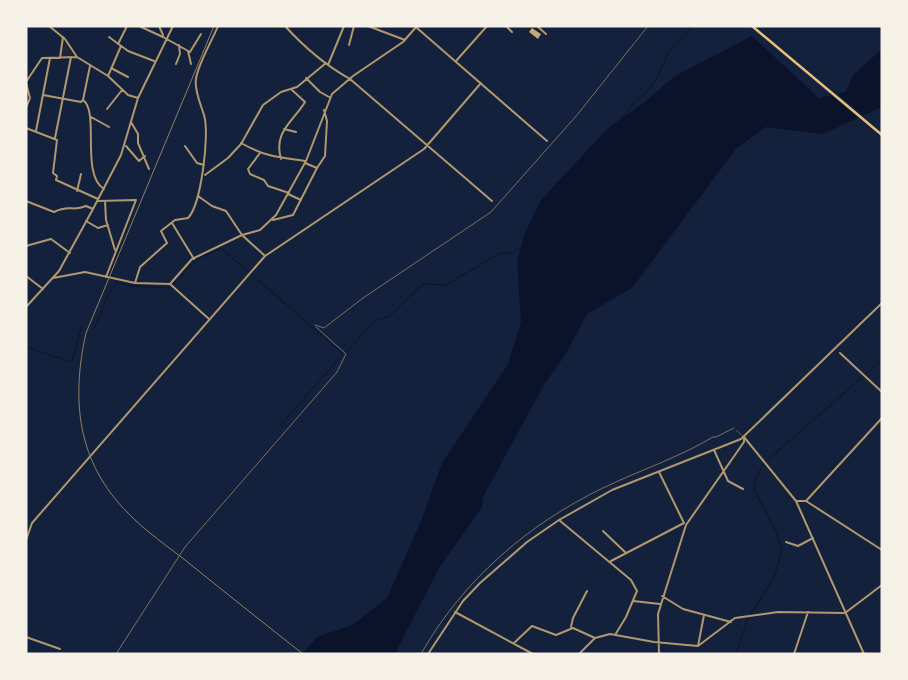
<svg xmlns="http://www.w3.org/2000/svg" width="908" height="680" font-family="Jost,sans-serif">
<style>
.green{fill:#1d2539}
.water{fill:#0b132b}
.pier{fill:#14213d}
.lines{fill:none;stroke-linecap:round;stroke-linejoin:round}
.stream{stroke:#0b132b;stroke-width:1}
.building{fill:#c6a872}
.path{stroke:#e5c07b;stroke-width:0.5}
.service{stroke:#b1986c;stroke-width:0.5}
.minor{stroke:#b1986c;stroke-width:2}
.tertiary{stroke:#b1986c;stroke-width:2}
.trunk{stroke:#e5c07b;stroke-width:2.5}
.rail{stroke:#918062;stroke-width:1}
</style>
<rect width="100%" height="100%" fill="#14213d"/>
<path class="green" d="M64,39L73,55L61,56Z"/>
<path class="water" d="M752,36L819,98L846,92L853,75L882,49V107L823,134L766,127L736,149L632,288L587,314L566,354L545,383L483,497L482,507L439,568L395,654H302L317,637L352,625L387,598L421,521L442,463L508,364L521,322L517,261L525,233L541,200L608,128L642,104L675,76Z"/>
<path class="pier" d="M835,92L865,117L860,120L829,93Z"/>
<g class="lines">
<path class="stream" d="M621,119L633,104L649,89L657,78L670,49L693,26
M95,327L107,297L117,282L132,286L170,288L196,260L221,248L343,354L279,427
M26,347L72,362L81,327
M346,352L376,320L389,317L423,284L446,285L500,253H511L522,247
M736,654L748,618L774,578L782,549L776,531L754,490L756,478L763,464L882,360"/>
</g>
<path class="building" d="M532,28L541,34L538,39L529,32Z"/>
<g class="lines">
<path class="path" d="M315,325L324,328L363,298L491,212L577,115L648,26
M116,654L185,547L337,372L346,354L316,327
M421,654C462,581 528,524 603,488C640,470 678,458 713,437H716L734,428"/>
<path class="service" d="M736,430L743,436"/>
<path class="minor" d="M49,26L65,39L77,57L108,76L128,95L138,98
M139,26L163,37L190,52L201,34
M159,26L163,35
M285,26C304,47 325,65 350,79L492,201
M368,26L405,40
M506,26L512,32
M537,26L546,34
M417,28L547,141
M109,37L128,51L154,61
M118,44L127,26
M349,45L354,26
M188,51L191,64
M60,58L63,37
M456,61L487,26
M176,64L180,54L179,45
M328,65L344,26
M90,66L83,100C100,112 80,174 104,189
M111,68L128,77
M108,76L121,46
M306,78L320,92L329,97
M26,82L42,58L77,57
M26,83L30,98L26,108
M43,95L81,102L83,100
M107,109L122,90
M91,117L109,127
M131,122L138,134V143L149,169
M26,128L57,140L53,173L57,176L56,180L98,199
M284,129L296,132
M36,131L50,58
M55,138L71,57
M241,143C266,157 278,157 305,161
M126,146L139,161L145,156
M185,146L197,163L204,165
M260,153L248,169L250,174L264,180L268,186L289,193
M281,159C273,132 293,122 305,102L292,90
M305,163L317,168
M205,175L228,158L241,144L263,105L281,92L297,87L326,63
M77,191L81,174
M288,194L301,200
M198,196L212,206L226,211L242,235L265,256
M26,201L54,212C69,204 73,212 86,206L93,209
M98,201L136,200L106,277
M105,201L106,220L115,250
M273,220L293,215L317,168L325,156L327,121L324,110
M86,221L98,228L108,225
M172,223L194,259
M26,246L51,239L70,253
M53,278L85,272L135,283L170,284L209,319
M135,283L140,267L167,243L161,231L175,220L188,218C201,205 210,134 204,115C201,105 194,90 196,79C198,64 212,41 218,26
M170,284L192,259L242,235L260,230L276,215L306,161L332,94L353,76L403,42L417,26
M26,307L59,271L93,209L121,155L138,98L173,26
M840,353L882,392
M714,450L728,481L743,489
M659,472L684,523
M796,501H806L882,550
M806,501L882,418
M559,520L631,580L637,591L626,617L615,635
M603,531L626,553
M26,540L32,523L265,256L424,149L481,83
M786,542L798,546L813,538
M611,561L684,523
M662,596L683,609L731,622
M633,601L660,604
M455,612L533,654
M571,627L573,618L587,591
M26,637L60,649
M514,643L532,626L556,635L573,628L595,638
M698,646L704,615
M579,654L595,638L610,634L654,642L698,646L735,618L778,612L845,613L882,585
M659,654L658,614L686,525L744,442V437
M794,654L808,612"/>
<path class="tertiary" d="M26,276L43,289
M744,437L796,501L864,654
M428,654L463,601L480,583L527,542L559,520L612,490L741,439L882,303"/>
<path class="trunk" d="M752,26L882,135"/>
<path class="rail" d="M214,26L86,333C71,400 77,462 128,513C146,532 169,547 190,564C227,594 265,624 303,654"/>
</g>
<rect width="908" height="680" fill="none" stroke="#f6f1e7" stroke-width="55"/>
</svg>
